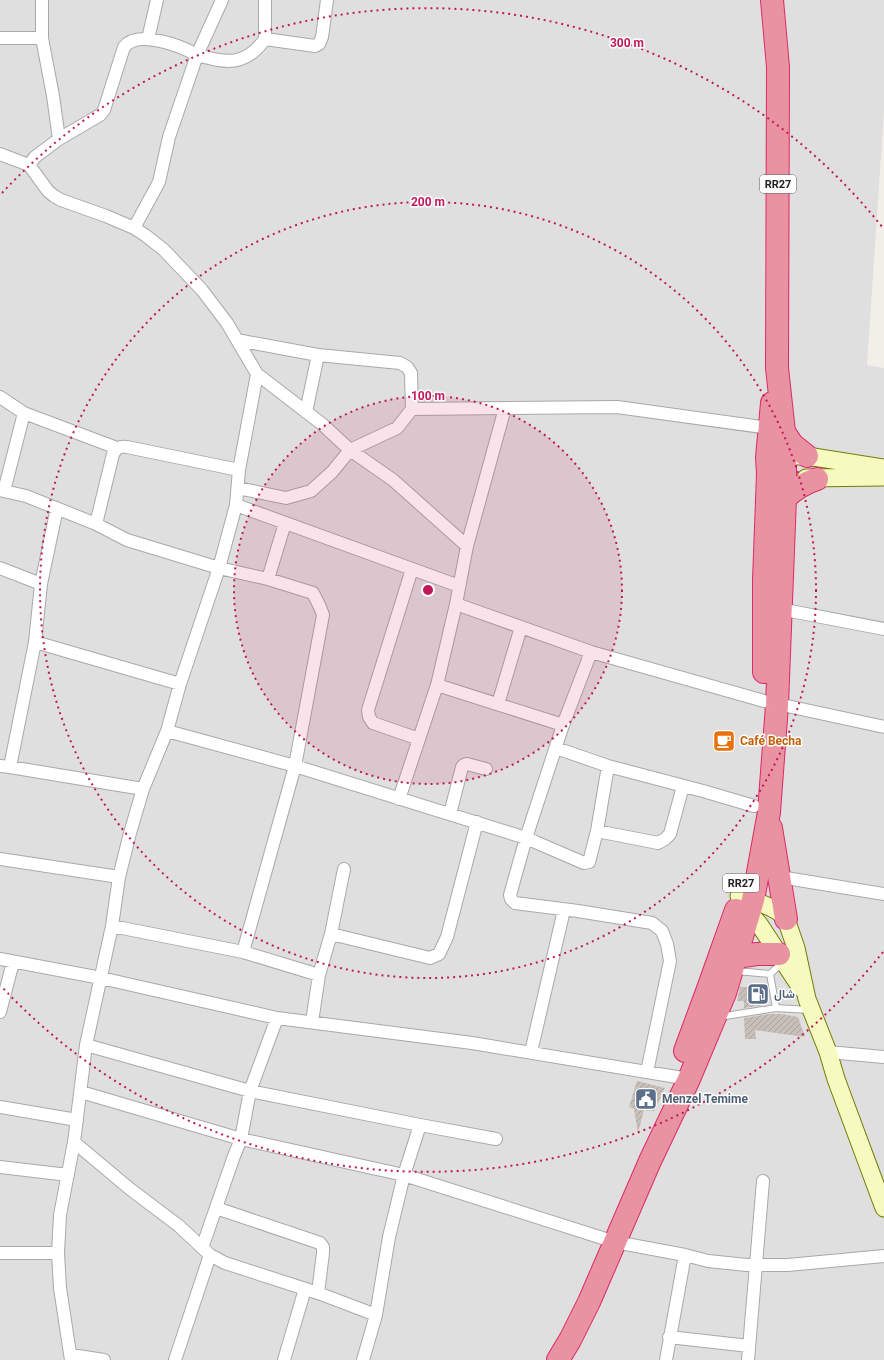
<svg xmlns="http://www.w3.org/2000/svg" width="884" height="1360" font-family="Roboto,Vazirmatn,sans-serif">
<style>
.residential{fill:#e0dfdf}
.building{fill:url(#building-hatch)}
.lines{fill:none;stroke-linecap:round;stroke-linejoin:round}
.lane-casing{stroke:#a9a9a9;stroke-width:8}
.street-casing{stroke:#a9a9a9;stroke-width:14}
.secondary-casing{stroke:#707d05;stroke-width:19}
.highway-casing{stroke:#dc2a67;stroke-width:24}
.lane{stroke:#fff;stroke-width:6}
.street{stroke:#fff;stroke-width:12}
.secondary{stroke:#f7fabf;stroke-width:17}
.highway{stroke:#e892a2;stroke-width:22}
.ring{fill:none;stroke:#c2185b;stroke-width:2;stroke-dasharray:2 4}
.labels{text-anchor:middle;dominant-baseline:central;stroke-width:3;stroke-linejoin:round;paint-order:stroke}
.shield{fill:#fff;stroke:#646464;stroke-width:1}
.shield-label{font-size:11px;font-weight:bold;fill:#222}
.food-label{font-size:12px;font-weight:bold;fill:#c56008;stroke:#fff;text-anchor:start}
.service-label{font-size:12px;font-weight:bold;fill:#4e5e75;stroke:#fff;text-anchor:start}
.centre{fill:#c2185b;stroke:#fff;stroke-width:2}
.ring-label{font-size:12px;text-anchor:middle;font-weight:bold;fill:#c2185b;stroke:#fff;stroke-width:3;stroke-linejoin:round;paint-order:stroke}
</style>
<defs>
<pattern id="building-hatch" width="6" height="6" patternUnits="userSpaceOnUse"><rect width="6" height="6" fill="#c7bfb8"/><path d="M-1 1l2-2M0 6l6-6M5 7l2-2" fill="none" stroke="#aba49e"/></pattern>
</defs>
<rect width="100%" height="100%" fill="#f2efe9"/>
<path class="residential" d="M0,0H884V111L867,365L884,368V1360H0Z"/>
<path class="building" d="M740,987H763V1005L744,1008V1001H737Z
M769,1014H781L798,1017L805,1037L755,1030L756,1039H745L744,1018Z
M637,1081L665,1088L654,1111L644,1110L638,1133L634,1109L629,1107Z"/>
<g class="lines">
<g class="lane-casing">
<path id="lane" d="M736,971L770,974L783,962
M770,974L776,1008
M719,1017L776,1008L809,1010"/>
</g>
<g class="street-casing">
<path id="street" d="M0,38H42
M148,39L157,0
M265,39L315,46L319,44L322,37L327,0
M59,139L100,115L104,110L124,47C138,29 181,46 197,55L222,0
M0,154L29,165L48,191L54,196L61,200L106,216L134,228L145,235L164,250L202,290L227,323L257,374L322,424L350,450L393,480L467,546L456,604L437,685L399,799
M29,165L35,157L59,139L53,96L42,38V0
M134,228L159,182L169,137L197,55C226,63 245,67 265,39V0
M237,340L318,355L400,363L407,367L411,373L412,409L397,428L350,450L332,472L311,491L286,498L238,488
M0,397L24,413L117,448
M412,409L617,407L769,428
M306,412L318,355
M0,490L26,496L96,524L127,540L219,568L268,579L313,593L320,607L323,615L295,766L243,952
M4,491L24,413
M236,505L459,586
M96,524L113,454C117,448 119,446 127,447L239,470
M467,546L505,408
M0,568L41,584
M412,569L368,710L369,717L373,723L419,739
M268,579L285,523
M456,604L591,652L764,701L884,727
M780,609L884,629
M35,642L180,684
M437,685L563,725
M498,704L521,627
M167,731L295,766L526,838L563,725L591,652
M556,748L608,766L703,791L754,806
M0,766L10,767L143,789
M608,766L597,831L589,862L584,863L526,838L510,895L511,899L515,903L578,911L652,923L662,931L667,944L670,961L647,1072
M10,767L35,642L41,584L57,508
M450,814L462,767L464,765L467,764L486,769
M597,831L658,843L665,839L670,834L683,786
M0,859L119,877L112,926L86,1045L74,1142L60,1215L58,1253L60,1288L71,1360
M119,877L130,833L143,789L167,731L180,684L219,568L236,505L239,470L257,374
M780,877L884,894
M112,926L243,952L319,975
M331,934L430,958L439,954L447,937L477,822
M0,959L101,978L277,1018L472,1043L689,1079
M0,1012L13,962
M312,1022L319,975L331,934L344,869
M86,1045L250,1091L420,1125L496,1139
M531,1052L564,910
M828,1052L884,1057
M81,1092L241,1139L404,1175L389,1237L376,1315
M0,1107L77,1120
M420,1125L404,1175L615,1242L685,1255L708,1261L747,1265H788L884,1256
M74,1142L130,1189L179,1226L210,1255L225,1263L318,1293L376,1315L363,1360
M0,1167L68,1175
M216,1208L320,1243L323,1247V1253L318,1293
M202,1248L234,1156L241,1139L250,1091L277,1018
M0,1253H58
M669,1337L749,1346
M71,1355L104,1360
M175,1360L210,1255
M284,1360L305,1289
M666,1360L685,1255
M748,1360L763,1181"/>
</g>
<g class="secondary-casing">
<path id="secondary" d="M795,456H807L884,468
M806,478L884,477
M739,896L753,900L772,908L779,912L786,919L796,948L807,999L828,1052L836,1079L884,1208
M740,908L750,914L759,924L801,988"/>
</g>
<g class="highway-casing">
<path id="highway" d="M784,432L792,444L807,456
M785,498C795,489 804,483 817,479
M764,672V580L768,474L767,457L772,403
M771,828L786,919
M736,957L757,954H779
M685,1051L709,986L736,910
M558,1360L570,1340L589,1302L650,1161L689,1079L725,993L753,900L769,812L777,705L785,498V456L784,432L777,368L778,67L772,0"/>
</g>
<use href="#lane" class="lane"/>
<use href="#street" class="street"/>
<use href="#secondary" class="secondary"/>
<use href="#highway" class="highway"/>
</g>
<circle cx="428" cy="590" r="194" fill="#c2185b" fill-opacity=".12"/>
<g class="ring">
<circle cx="428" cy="590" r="194"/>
<circle cx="428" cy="590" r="388"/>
<path d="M883 952A582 582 0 0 1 2 987M2 193A582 582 0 0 1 883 228"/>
</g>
<defs>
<g id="cafe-square" transform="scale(1.15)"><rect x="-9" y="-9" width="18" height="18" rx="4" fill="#e8710a" stroke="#fff"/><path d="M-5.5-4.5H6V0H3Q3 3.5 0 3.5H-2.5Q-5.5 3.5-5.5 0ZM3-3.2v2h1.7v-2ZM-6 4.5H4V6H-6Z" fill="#fff"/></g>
<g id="fuel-square" transform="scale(1.15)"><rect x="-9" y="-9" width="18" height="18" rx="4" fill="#5c6f8a" stroke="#fff"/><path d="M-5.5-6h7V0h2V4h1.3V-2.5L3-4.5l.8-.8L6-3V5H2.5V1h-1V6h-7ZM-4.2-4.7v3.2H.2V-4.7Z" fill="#fff"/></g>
<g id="civic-square" transform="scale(1.15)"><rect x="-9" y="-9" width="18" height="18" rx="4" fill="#5c6f8a" stroke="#fff"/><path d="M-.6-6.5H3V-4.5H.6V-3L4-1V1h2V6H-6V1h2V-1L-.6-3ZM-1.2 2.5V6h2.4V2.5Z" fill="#fff"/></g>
</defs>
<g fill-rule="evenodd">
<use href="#cafe-square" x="724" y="741"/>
<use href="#fuel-square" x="758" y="994"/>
<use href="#civic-square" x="646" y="1099"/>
</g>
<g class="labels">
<g class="shield">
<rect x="760" y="175" width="36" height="18" rx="3"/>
<rect x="723" y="874" width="36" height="18" rx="3"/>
</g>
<g class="shield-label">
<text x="778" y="184">RR27</text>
<text x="741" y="883">RR27</text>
</g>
<g class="food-label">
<text x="740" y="741">Café Becha</text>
</g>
<g class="service-label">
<text x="774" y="994">شال</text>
<text x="662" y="1099">Menzel Temime</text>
</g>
</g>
<circle cx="428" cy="590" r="6" class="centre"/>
<g class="ring-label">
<text x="627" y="47">300 m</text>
<text x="428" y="206">200 m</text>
<text x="428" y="400">100 m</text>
</g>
</svg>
